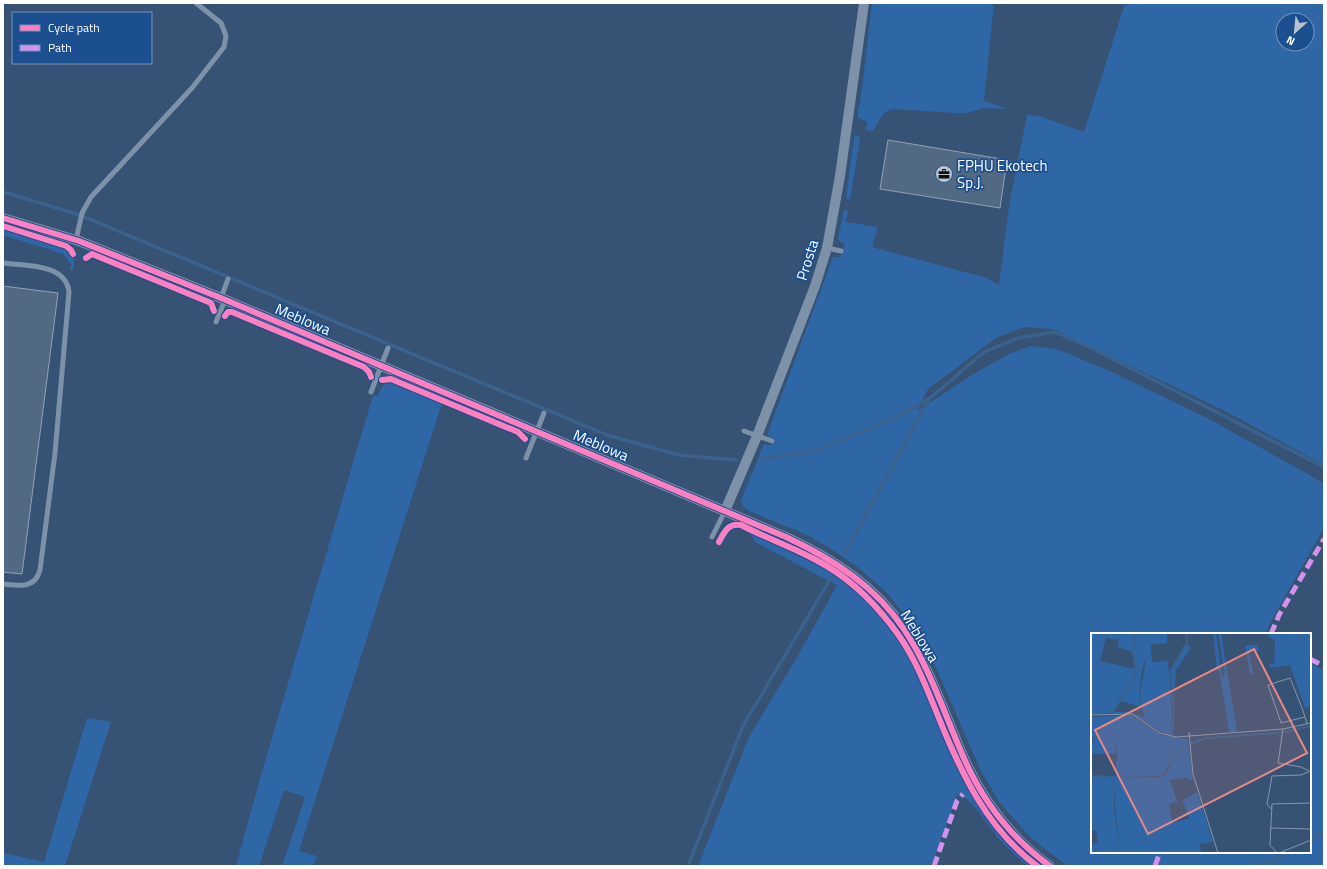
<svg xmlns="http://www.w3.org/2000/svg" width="1327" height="869" font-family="'Titillium Web',sans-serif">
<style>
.green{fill:#2f66a5;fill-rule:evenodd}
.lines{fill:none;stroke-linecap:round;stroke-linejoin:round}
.stream{stroke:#3b618d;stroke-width:3.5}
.building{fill:#526984;stroke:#92a2b6}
.lane{stroke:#7d92a8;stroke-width:5}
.street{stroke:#7d92a8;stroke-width:10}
.quiet{stroke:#d193ec;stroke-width:5;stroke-dasharray:10 5;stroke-linecap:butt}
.cycleway-casing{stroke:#1b4f8f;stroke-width:8}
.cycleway{stroke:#ff80c0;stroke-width:6}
.labels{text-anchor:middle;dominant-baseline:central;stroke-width:3.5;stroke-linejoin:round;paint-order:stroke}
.poi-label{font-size:15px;fill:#fff;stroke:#1b4f8f;text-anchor:start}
.street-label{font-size:15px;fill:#fff;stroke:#1b4f8f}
.inset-river{fill:none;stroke:#3b618d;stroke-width:2}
.inset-road{fill:none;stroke:#8697ac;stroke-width:1}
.view{fill:#e88989;fill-opacity:0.15;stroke:#e88989;stroke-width:2}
.inset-edge{fill:none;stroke:#fff;stroke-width:2}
</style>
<rect width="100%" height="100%" fill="#365274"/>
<path class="green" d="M872,3H994L984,101L1008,109L983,108L968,113H956L892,109L883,114L873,131L866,130L867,122L858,118V108L860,104Z
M1125,3H1324V465L1227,412L1053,329L1024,327L996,338L928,389L917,411L975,373L1011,353L1031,346L1057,349L1112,372L1209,419L1324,483V528L1270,623L1266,634H1092V852H1310V663L1324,670V866H1068L1032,839L999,802L980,769L938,672L924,643L909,620L887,593L859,568L830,548L807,535L749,511L743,506L741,500L764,444L771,445L775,440L767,435L833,257H840L845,244L839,241L838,238L844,210L848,211L846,222L878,227L872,247L987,278L999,285L1009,206L1027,115L1040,116L1084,132ZM1283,20H1307V44H1283Z
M857,134L860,140L850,199H848L846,198L854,137Z
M3,229L65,248L71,254L75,255L73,270H70L71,264L63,254L3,235Z
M387,381L392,382L442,403L299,851L317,856L313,866H282L305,797L284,790L259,866H236L259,782L373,395L377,396L384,384Z
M749,531C796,552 844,572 879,613C915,654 930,705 952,755C971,798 997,837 1034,866H1027C1018,858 1008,849 1000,840C986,824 976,803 958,793L931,866H698L749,737L800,652L837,585L755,542Z
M87,718L111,722L65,866H3V853L44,862Z"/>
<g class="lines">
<path class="stream" d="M3,192L77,214L607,435L679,455L736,460
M762,459L818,450L888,421L929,399L984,352L1018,338L1055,332L1089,347L1324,467
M845,553L929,399
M1310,839L1324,831
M688,866L743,726L831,578
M1256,866L1275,860L1289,852"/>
</g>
<path class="building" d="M888,140L1007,160L1000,208L880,189Z
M3,286L58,293L22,574L3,572Z"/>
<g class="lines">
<path class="lane" d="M76,240L82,213L91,197L192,88L224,47L226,36L221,23L196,3
M827,248L841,251
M3,263C25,266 66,263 69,292L55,453L40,570C35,589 19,586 3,584
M221,298L228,279
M216,322L225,300
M371,392L388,348
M744,431L772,441
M526,458L544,413
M712,537L725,511"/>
<path class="street" d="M3,218L79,241L221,298L786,537C833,559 875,586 904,629C930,668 944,713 963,756C982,800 1011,838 1050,866
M725,511L757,436L815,286L827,248L840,176L864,3"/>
<path class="quiet" d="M1271,634L1279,615L1324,539
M1310,659L1324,666
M934,866L957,801L963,794
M1155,866L1160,852"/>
<g class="cycleway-casing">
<path id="cycleway" d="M3,218L79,241L221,298L786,537C833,559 875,586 904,629C930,668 944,713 963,756C982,800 1011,838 1050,866
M3,226L66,246L71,250L73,254
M86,258L92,254L211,303L214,311
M225,316L228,312H232L364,367L369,372L371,377
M382,380L391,379L518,432L525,439
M719,542C725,531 728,523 741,525C766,538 792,547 816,560C845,575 871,599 891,625C913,652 925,684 938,716C961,773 987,829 1037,866"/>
</g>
<use href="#cycleway" class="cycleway"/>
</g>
<defs>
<g id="office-disc" transform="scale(0.9)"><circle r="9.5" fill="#b9c2ce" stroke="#1b4f8f"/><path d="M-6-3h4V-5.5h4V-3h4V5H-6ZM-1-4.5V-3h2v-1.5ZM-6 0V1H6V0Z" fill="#111"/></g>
</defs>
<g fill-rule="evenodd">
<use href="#office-disc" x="944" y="174"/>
</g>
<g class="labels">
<g class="poi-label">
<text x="957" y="165">FPHU Ekotech<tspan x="957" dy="17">Sp.J.</tspan></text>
</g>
<g class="street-label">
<text transform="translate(807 260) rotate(-73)">Prosta</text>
<text transform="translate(303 319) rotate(23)">Meblowa</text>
<text transform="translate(601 445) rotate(23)">Meblowa</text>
<text transform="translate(920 636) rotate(58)">Meblowa</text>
</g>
</g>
<g transform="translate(1091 633)">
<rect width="220" height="220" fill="#365274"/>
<path d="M0,0H15L14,4L16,0H44L41,20L45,34L42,20L45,0H76V10L60,12V20L62,29L77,28L81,78L80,101L94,102L74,101L40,80L0,81ZM15,5L28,7L26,14L41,19L44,36L9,28ZM56,21L49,62L53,84L37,79H21L43,44L45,35L44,44L29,68L51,74L48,64L51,37ZM122,0H125L131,44L134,43L127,0H130L146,99H138L128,37H126ZM177,0H220V73L214,75L199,32L179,35L178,31H183L184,7L178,4ZM96,11L100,15L85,37L84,55H81V36ZM157,12H167L168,17L158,20L162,40L159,41L154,13ZM39,82L71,102L97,106L102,147H97L96,144L79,147L86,169L78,171L81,190L98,185L92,168L89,169L106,159L122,209L108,211L111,220H29L24,173V145H70L76,141L81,130V128L73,140L68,143H25L26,107L24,121H0V112L6,104L0,105V84ZM0,143L24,145L23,175L29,220H0V211L7,210L5,197L0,198Z" fill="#2f66a5" fill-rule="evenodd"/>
<path class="inset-river" d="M22,79L44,43L45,33L42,20L45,0M81,102L83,79L79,39L96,10L95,0M100,110L117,105L194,99L220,93M0,111L20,83M80,129L81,106M0,143L69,145L77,138L85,122L97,112"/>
<path class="inset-road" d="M0,82L41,81L69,100L85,104L192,96L220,90M214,84L190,90L177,52L199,45L211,75L214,84L216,91M192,96L187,130L210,134L218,138M98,99L102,141L127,220M180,176L176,171L181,143L210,142L220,138M179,195L220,196M186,220L179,212L181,171L220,170M188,220L220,207"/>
<path class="view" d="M163,16L216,120L57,201L4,97Z"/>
<rect width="220" height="220" class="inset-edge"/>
</g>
<rect width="1327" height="869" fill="none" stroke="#ffffff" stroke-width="8"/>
<rect x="12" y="12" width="140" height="52" fill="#1b4f8f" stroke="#7695bc"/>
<rect x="20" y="25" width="20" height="6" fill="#ff80c0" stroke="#7695bc"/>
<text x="48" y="32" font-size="12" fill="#ffffff">Cycle path</text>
<rect x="20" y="45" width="20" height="6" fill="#d193ec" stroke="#7695bc"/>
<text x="48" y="52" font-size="12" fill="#ffffff">Path</text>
<g transform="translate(1295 32) rotate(207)"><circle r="19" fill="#1b4f8f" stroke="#7695bc"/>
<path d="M0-3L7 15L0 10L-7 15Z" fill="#b9c2ce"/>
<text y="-6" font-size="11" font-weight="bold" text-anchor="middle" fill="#ffffff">N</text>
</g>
</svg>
